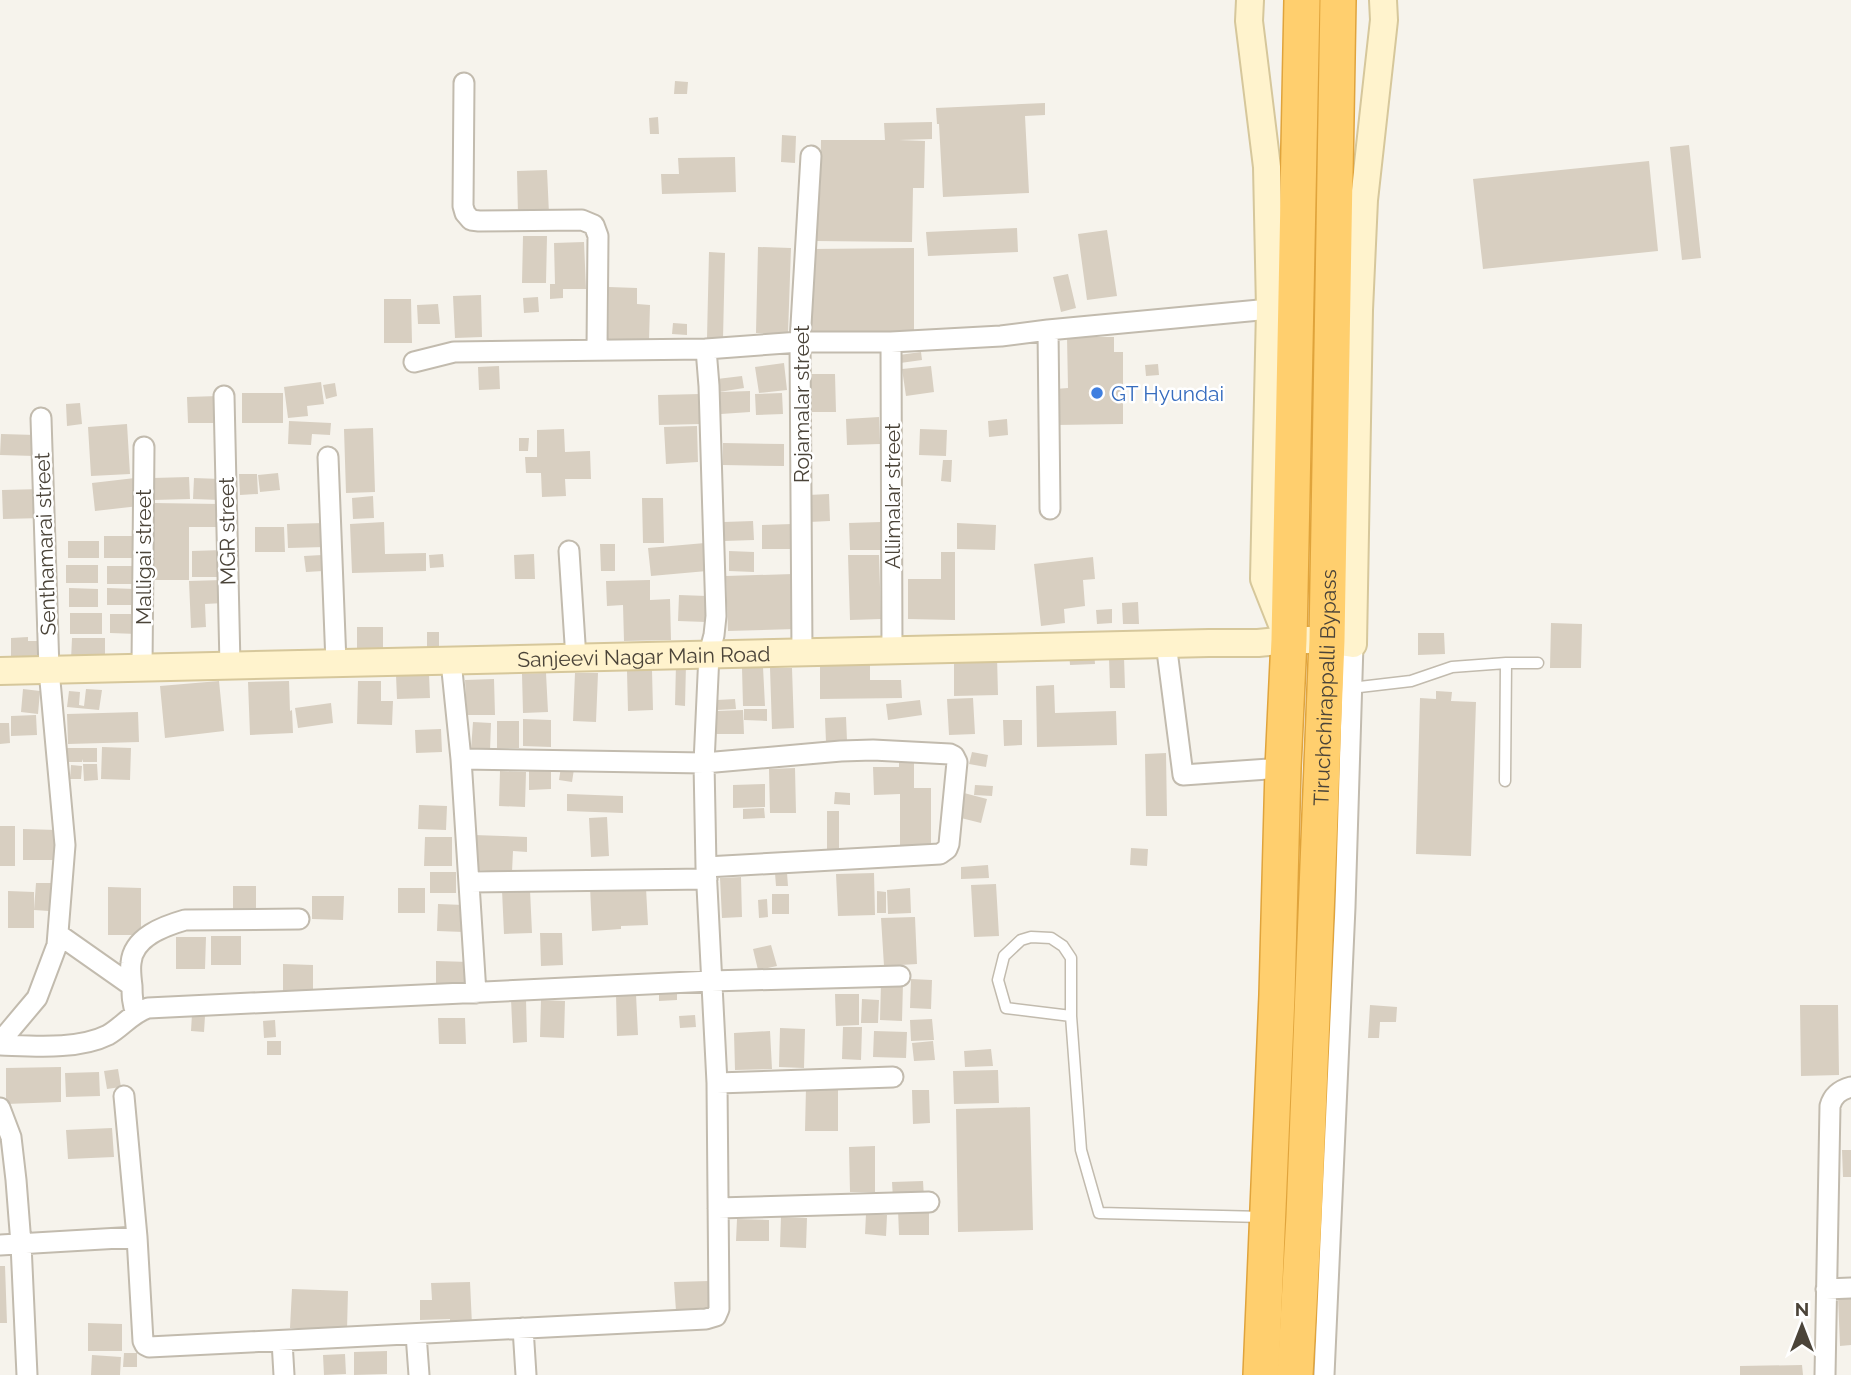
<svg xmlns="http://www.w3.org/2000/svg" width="1851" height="1375" font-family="Raleway,sans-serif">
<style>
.building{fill:#d8cfc1}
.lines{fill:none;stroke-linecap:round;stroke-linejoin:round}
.lane-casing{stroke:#c2bbae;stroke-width:13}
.street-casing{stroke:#c2bbae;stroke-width:23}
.secondary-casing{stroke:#d6c79b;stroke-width:30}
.highway-casing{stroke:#e0a43c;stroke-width:38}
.lane{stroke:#fff;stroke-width:10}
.street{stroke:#fff;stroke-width:19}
.secondary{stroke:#fff3cd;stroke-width:26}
.highway{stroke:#ffcf6e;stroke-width:35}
.shop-dot{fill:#3f7fe0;stroke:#fff;stroke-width:2.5}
.labels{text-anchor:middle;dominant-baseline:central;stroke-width:5;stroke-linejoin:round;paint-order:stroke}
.shop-label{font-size:21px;fill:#366cbe;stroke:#fff;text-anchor:start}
.street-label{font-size:21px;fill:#4b4439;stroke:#fff}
</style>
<rect width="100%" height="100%" fill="#f6f3ec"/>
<path class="building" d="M675,81L688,82L687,94H674Z
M1045,103V115L1025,116L1029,193L943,197L939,124H937L936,108Z
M658,117L659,134H650L649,118Z
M932,122V139L899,140L925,141L924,188H913L912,242L815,241V195H820L821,140H885L884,123Z
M782,135L796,136L795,163L781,162Z
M1689,145L1701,258L1682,260L1670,147Z
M735,157L736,192L662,194L661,174H679L678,158Z
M1649,161L1658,251L1483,269L1473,179Z
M547,170L549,214L518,215L517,171Z
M1017,228L1018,252L928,256L926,232Z
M1107,230L1117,296L1087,300L1078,234Z
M523,236H547L546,283H522Z
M584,242L586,289H563V298L550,299V284H555L554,243Z
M758,247L791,248L788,334L756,333Z
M914,248V332H811V249Z
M709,252L725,253L723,339L707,338Z
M1068,274L1076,308L1061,312L1053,277Z
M609,287L637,288V304L650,305L649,340L608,339Z
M481,295L482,337L455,338L453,296Z
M538,297L539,312L524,313L523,298Z
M384,299H411L412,343H384Z
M438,304L440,324H418L417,305Z
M673,323L687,324V335L672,334Z
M1067,337H1114V352H1123V424L1056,425L1055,389L1068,388Z
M921,352L922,360L893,364L892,356Z
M784,363L787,390L759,393L755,367Z
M1158,364L1159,375L1146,376L1145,365Z
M499,366L500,389L479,390L478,367Z
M931,366L934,392L906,396L902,369Z
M810,374H835L836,412H811Z
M742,376L744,388L719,392L717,379Z
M321,382L324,404L307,406L308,416L288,418L284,387Z
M335,383L337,396L326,399L323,385Z
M750,391V412L721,414L720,392Z
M242,393H283V423H242Z
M782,393L783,414L756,415L755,394Z
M700,394L701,424L659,425L658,395Z
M218,396L219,423H188L187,397Z
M80,403L82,424L67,426L66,404Z
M879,417L880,444L847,445L846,419Z
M1007,419L1008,435L989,437L988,421Z
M289,421L331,423L330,435L312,434L311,445L288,444Z
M127,424L130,474L91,476L88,427Z
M697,426L698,462L666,464L664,427Z
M373,428L375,492L346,493L344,429Z
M564,429L565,452L590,451L591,479H565L566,496L542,497L541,473H526L525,457H537V430Z
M920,429L947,430L946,456L919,455Z
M1,434L36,435L35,456L0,455Z
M519,438H529L528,451H519Z
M723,443L784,444V466L723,465Z
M943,460H952L951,482L941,481Z
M278,473L280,490L260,492L258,475Z
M239,474H257L258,494L240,495Z
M189,477L190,499L154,500L153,478Z
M135,478L139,506L95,511L92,483Z
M194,478L221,479L220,500L193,499Z
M42,489L43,518L3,519L2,490Z
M829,494L830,521L809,522L808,495Z
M373,496L374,518L353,519L352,498Z
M642,498H663L664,543H643Z
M154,503L219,504V527H189V580H154Z
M753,521L754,540L724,541V522Z
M384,522L385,554L426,553V571L352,573L350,524Z
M881,522L882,550H850L849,523Z
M324,523L325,547L288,548L287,524Z
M957,523L996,525L995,550L957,549Z
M792,524L793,549H762V525Z
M255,527H284L285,552H255Z
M104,536H134V558H104Z
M68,541H99V558H68Z
M705,543L707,571L651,576L648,548Z
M600,544H615V571H601Z
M223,550L224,577H192V551Z
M729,551L754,552V572L729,571Z
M941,552H955V620L908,619V579H941Z
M443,554L444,567L430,568L429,555Z
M534,554L535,579H515L514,555Z
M322,555L323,571L306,572L304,556Z
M848,555H879L881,619L850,620Z
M1093,557L1095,579L1083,580L1085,606L1064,609L1065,623L1041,626L1034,564Z
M66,565H98V583H66Z
M107,566H136V584H107Z
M793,574L795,629L728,631L726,576Z
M223,580L224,603L205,604L206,627L191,628L189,581Z
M650,580V600L670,599L671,640L624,641L623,605L607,606L606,581Z
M69,588L98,589V607H69Z
M107,588L135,589V605H107Z
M679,595L707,596L706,622L678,621Z
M1138,602L1139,624H1123L1122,603Z
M1112,609V623L1097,624L1096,610Z
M70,613H102V634H70Z
M110,614H137V634L110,633Z
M1551,623L1582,624L1581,668H1550Z
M357,627H383V654H357Z
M427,632H439V650H427Z
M1418,633H1444L1445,654L1418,655Z
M28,637V641H43L44,659L11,660V638Z
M72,638H105V660H71Z
M1094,650L1095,664L1070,665L1069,651Z
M997,656L998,695L954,696V657Z
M1124,657L1125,688H1110L1109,658Z
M870,659V680H901L902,698L820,699V660Z
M676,664H686L685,706L675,705Z
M763,667L765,706H743L742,668Z
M770,668H792L794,728L772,729Z
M652,670L653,710L628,711L627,671Z
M546,673L548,712L523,713L522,674Z
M575,673H598L596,722L573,721Z
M429,674L430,698L397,699L396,675Z
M494,679L495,715H467L465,680Z
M219,681L224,731L165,738L160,686Z
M289,681L290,711L292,710L293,733L250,735L248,682Z
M358,681H381V701H393L392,725L357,724Z
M1054,685L1055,713L1116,711L1117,745L1037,747L1036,686Z
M23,689L40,691L38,714L21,712Z
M86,689L102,690L99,710L67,707L69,691L80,692L79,705L84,706Z
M1436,691L1452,692L1451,701L1476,702L1471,856L1416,854L1420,698L1436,699Z
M973,698L975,734L949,735L947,699Z
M735,699L736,709L717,710V700Z
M920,700L922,715L888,720L886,704Z
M331,703L333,723L298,728L295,708Z
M744,709H767V721L744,720Z
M743,710L744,734H716V711Z
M138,712L139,742L68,744L67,714Z
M36,715L37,735L11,736V716Z
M846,717L847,741L826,742L825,718Z
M523,719L551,720V747L523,746Z
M1003,720H1022V745L1004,746Z
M497,721H519V748H497Z
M473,722L491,723L490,751L471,750Z
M0,723H9L10,743L0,744Z
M441,729L442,752L416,753L415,730Z
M102,747L131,748L130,780L101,779Z
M67,748H97V762H83L82,759V762H67Z
M972,752L988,755L986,767L969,764Z
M1166,753L1167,816H1146L1145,754Z
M899,761H914V788H931V846H900V794L874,795L873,767H899Z
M83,764H97L98,780L84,781Z
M71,765L82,766L81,779H70Z
M551,766V789L529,790V767Z
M561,767L574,769L572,782L559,780Z
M795,768L796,813H770L769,769Z
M500,771L526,772L525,807L499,806Z
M765,784V807L733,808V785Z
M975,785L993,786L992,796L974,795Z
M835,792L850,793V805L834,804Z
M964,793L987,799L981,823L957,817Z
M567,794L623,796V813L567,811Z
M419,805L447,806L446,830L418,829Z
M764,808L765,818L743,819V809Z
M827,811H839V852H827Z
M607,817L609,856L591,857L589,818Z
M0,826H15V866H0Z
M23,829L57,830V860H23Z
M474,835L527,837V852L513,851L512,872L472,870Z
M425,837H452V866H424Z
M1131,848L1148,849L1147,866L1130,865Z
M988,865L989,878L961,879V867Z
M430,872H456V893H430Z
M775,873H787L788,886H776Z
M874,873L875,915L838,916L836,874Z
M741,877L742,917L722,918L720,878Z
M36,883H51L49,911L34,910Z
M996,884L999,936L974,937L971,885Z
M233,886H256V913H233Z
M590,886L646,888L648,925L621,926V929L592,931Z
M108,887L141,888V935H108Z
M398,888H425V913H398Z
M910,888L911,913L888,914L887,890Z
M502,890H530L532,933L504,934Z
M8,891L34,892V928H8Z
M877,891L886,892V913H877Z
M772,894H789V914H772Z
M312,896H344L343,920L312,919Z
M767,899L768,917L759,918L758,900Z
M438,904L464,905V932L437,931Z
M915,917L917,964L884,966L881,918Z
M540,933H562L563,965L541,966Z
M211,936H241V965H211Z
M176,937H206L205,969H176Z
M771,945L777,966L758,970L753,949Z
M436,961L470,962V988L436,987Z
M283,964L313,965V991H283Z
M911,979L932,980L931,1009L910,1008Z
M881,983H903L902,1021L880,1020Z
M677,992V1000L659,1001V993Z
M616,994H636L638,1035L617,1036Z
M835,994H859V1025L836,1026Z
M511,999H526L527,1042L513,1043Z
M862,999L879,1000L878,1023H861Z
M541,1000L565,1001L564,1038L540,1037Z
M1370,1005L1397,1007L1396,1022H1380L1379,1038H1368Z
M1800,1005H1838L1839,1075L1801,1076Z
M192,1014L205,1016L204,1032L191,1031Z
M695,1015L696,1027L680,1028L679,1016Z
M438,1018H465L466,1044H439Z
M932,1019L934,1040L911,1041L910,1020Z
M275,1020L276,1037L264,1038L263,1021Z
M843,1027H862L861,1060L842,1059Z
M780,1028L805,1029L804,1068L779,1067Z
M770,1031L772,1069L735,1070L734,1033Z
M874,1031L907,1032L906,1058L873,1057Z
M267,1041H281V1055H267Z
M933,1041L935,1060L914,1061L912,1043Z
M991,1049L993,1066L965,1067L964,1051Z
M61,1067V1102L6,1104V1068Z
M118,1069L121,1087L107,1089L104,1071Z
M998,1070L999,1103L954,1104L953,1071Z
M99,1072L100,1096L66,1097L65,1073Z
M806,1087H838V1131H805Z
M912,1090H929L930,1123L913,1124Z
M1030,1107L1033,1230L958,1232L956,1109Z
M112,1128L114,1157L68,1159L66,1130Z
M875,1146V1192H850L849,1147Z
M1842,1150H1851V1177H1843Z
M923,1181L924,1198L893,1199L892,1182Z
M929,1208V1235H899L898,1209Z
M866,1214L887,1215L886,1236L865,1234Z
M781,1217L807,1218L806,1248L780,1247Z
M737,1219L769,1220V1241H736Z
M0,1266H5L7,1323H0Z
M709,1281L710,1309L676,1311L674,1282Z
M470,1282L472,1325L450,1326V1319L420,1320V1300H432L431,1283Z
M292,1289L348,1291L347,1330L290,1328Z
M1838,1297H1851V1345L1840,1346Z
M88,1323L122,1324V1351H88Z
M387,1351V1374L354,1375V1352Z
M124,1353H137V1367H123Z
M345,1354L346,1374L324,1375L323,1355Z
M92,1355L121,1357L120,1375H91Z
M1802,1365L1803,1375H1740V1366Z"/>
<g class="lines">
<g class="lane-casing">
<path id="lane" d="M1506,663H1538
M1351,688L1411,681L1452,667L1506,663L1505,781
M1071,1016L1006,1008L998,980L1004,956L1021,940L1031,937L1051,938L1063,946L1071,958V1016L1081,1150L1099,1213L1263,1217"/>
</g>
<g class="street-casing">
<path id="street" d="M464,83L463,206L465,213L471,220L479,221L582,220L594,225L598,236L597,350
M1048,330L1050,509
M891,342L892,650
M414,362L454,352L706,349L800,342H891L1001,336L1048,330L1270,309
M224,396L230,665
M328,457L336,663
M569,551L576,659
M1166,643L1183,775L1283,768
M802,652L800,342L811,156
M451,661L461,759L476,993
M142,667L144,447
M461,759L704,763L841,751L873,750L950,754L954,756L957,762L949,844L947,849L940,854L706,867
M470,882L707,879
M58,934L132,986
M136,1013C132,1004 132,995 132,986C131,978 130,970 131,963C133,937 164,926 185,920L299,919
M0,1042L37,998L57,945L65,845L49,670L41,418
M0,1045C33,1046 78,1050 108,1035C122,1027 132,1013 148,1008L711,981L900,976
M717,1083L893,1077
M124,1096L137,1237L143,1341L145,1345L149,1347L706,1319L716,1316L719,1309L717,1083L706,867L704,763L709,654L714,635L716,616L709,386L706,349
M0,1108L11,1137L16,1180L21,1244L27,1375
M718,1208L929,1202
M0,1245L137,1237
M1826,1289L1851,1288
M523,1328L526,1375
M416,1334L419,1375
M282,1341L284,1375
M1324,1375L1345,907L1353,644
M1825,1375L1830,1106C1833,1095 1840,1090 1851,1087"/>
</g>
<g class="secondary-casing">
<g id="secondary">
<path d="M1250,0L1249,21L1267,167L1270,309L1264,579L1285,632"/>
<path id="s1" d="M0,671L1209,643H1258L1289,640H1327L1353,644L1359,310L1364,200L1384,20L1383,0"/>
</g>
</g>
<g class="highway-casing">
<g id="highway">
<path d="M1261,1375L1277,995L1283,768L1289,640L1302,0"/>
<path id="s2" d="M1295,1375L1304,1216L1327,640L1338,0"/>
</g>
</g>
<use href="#lane" class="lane"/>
<use href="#street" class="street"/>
<use href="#secondary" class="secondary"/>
<use href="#highway" class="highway"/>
</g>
<circle class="shop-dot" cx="1097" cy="393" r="7"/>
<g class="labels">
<g class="shop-label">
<text x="1111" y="393">GT Hyundai</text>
</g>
<g class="street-label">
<text transform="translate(801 404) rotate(-90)">Rojamalar street</text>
<text transform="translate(892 496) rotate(-90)">Allimalar street</text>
<text transform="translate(227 531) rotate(-91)">MGR street</text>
<text transform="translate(45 544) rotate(-92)">Senthamarai street</text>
<text transform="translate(143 557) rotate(-90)">Malligai street</text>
<text stroke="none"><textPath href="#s1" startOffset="644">Sanjeevi Nagar Main Road</textPath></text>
<text stroke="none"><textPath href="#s2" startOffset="688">Tiruchchirappalli Bypass</textPath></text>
</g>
</g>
<g transform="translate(1802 1326)" stroke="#ffffff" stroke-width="5" paint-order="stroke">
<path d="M0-5L12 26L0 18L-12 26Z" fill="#4b4439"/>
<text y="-10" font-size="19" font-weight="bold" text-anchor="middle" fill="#4b4439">N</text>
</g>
</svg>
